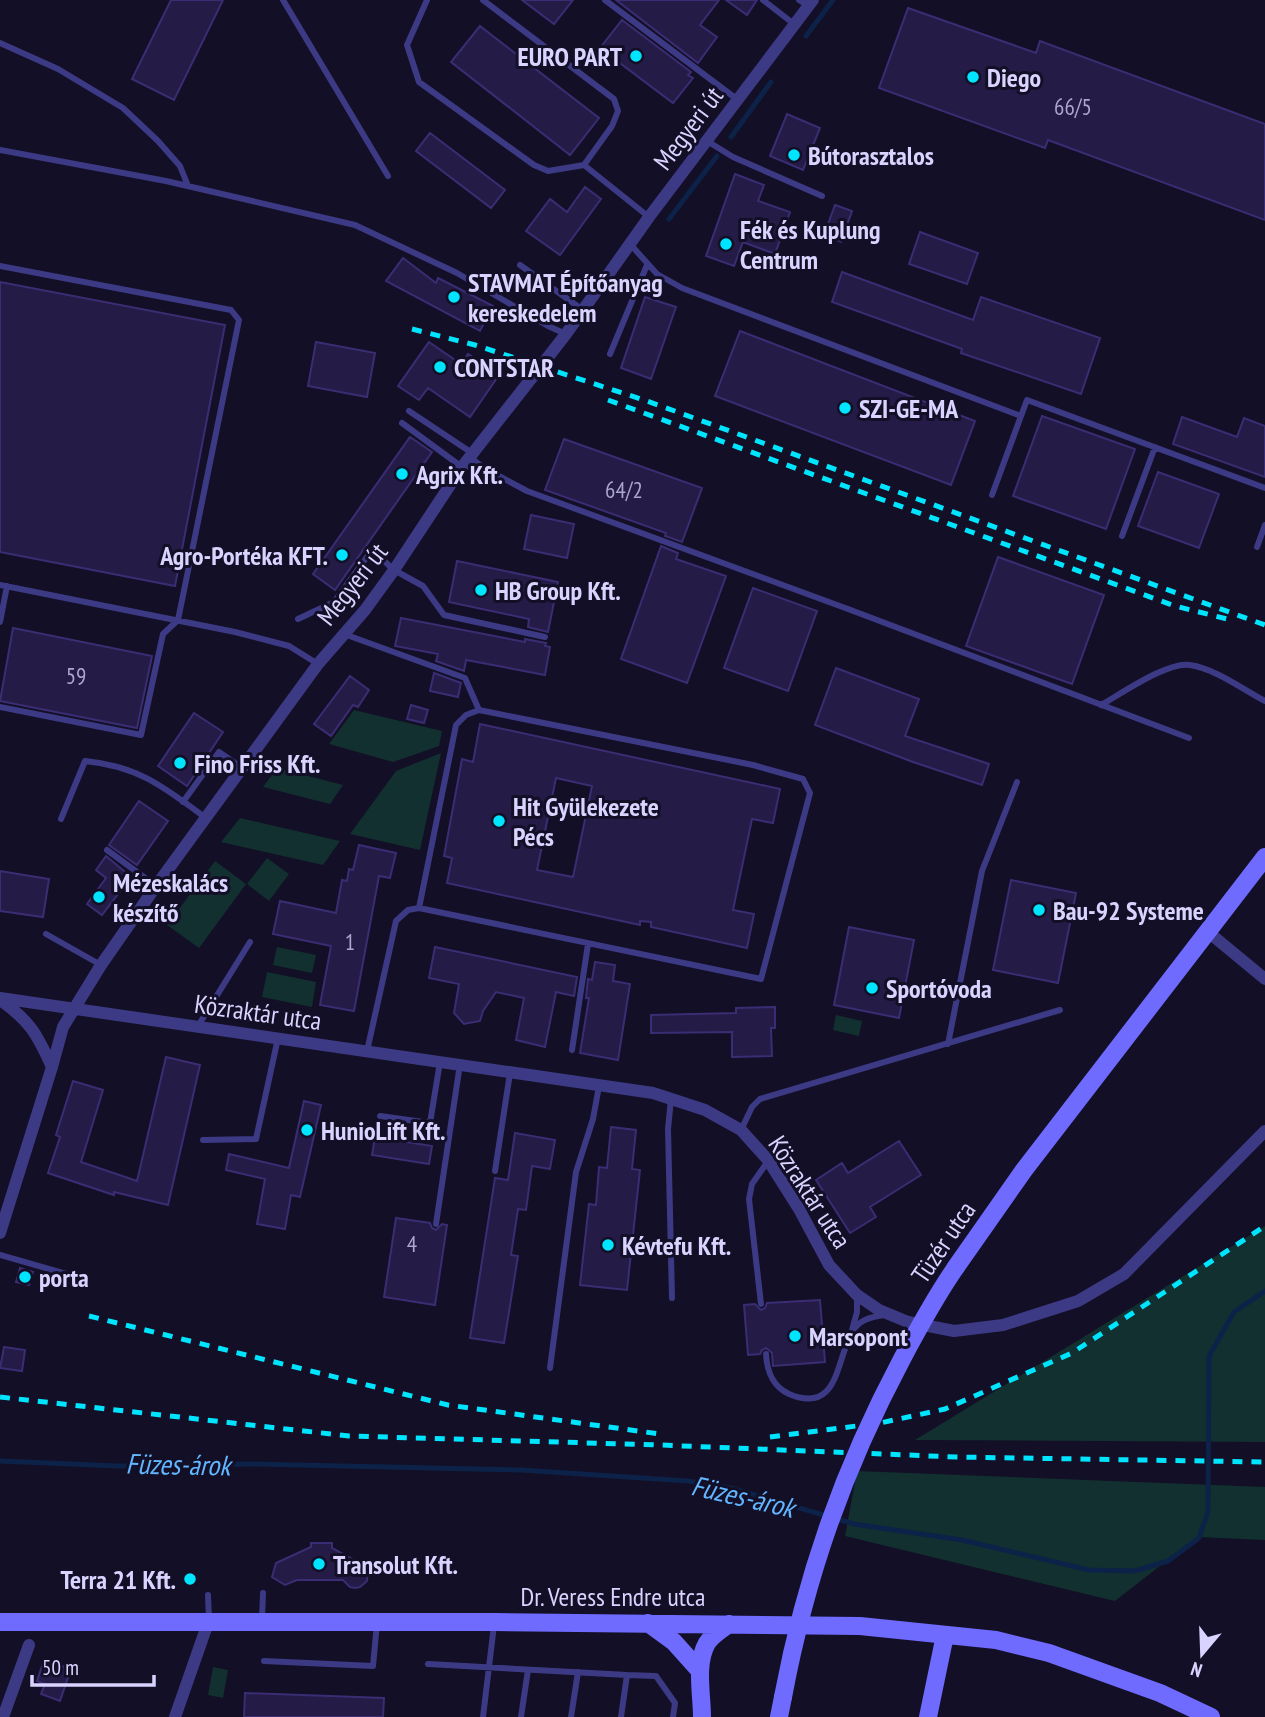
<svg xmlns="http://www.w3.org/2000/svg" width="1265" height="1717" font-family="'PT Sans Narrow',sans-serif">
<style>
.green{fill:#12302f}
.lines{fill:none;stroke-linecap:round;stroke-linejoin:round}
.stream{stroke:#0c2248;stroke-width:5}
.building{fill:#241b47;stroke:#3b2d73;stroke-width:2;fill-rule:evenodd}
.lane{stroke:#3d3a85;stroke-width:6}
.street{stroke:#3d3a85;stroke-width:12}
.secondary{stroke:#6f6bff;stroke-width:18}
.rail{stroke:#00e5ff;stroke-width:5;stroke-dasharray:10 9;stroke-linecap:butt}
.secondary-bridge{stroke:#6f6bff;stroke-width:18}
.poi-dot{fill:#00e5ff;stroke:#130f26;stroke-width:2.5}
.labels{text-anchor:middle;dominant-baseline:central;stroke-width:6;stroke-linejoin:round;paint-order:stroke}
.number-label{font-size:23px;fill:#aca6d1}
.poi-label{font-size:26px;font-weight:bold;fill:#d9d4ff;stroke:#130f26;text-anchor:start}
.street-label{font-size:26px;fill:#d9d4ff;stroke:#130f26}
.water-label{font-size:28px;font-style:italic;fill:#62b6ff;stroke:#130f26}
</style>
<rect width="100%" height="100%" fill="#130f26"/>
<path class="green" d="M354,710L442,731L439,746L393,762L329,744Z
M441,753L420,850L350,834L396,771Z
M277,768L343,785L330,804L263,787Z
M240,818L340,841L323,865L221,842Z
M267,858L289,874L269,901L247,884Z
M215,861L246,884L199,948L167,925Z
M277,947L316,955L312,973L273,965Z
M267,972L316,982L312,1007L262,997Z
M836,1015L862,1021L859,1036L833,1030Z
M1265,1226V1442L915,1440Z
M857,1471L1265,1487V1540L1197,1537L1115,1601L845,1536Z
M213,1667L228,1670L223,1698L208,1695Z"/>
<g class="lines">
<path class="stream" d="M806,36L833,0
M731,137L771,82
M669,219L717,156
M0,1461L118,1466L254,1464L521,1470L688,1481L731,1488L854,1524L962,1540L1089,1570L1135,1571L1168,1561L1199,1538L1208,1512L1209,1356L1234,1312L1265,1291"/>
</g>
<path class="building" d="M171,0H223L174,100L132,79Z
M522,0H573L554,24Z
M616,0H719L700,25L717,37L698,63Z
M726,0H757L747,15Z
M908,8L1036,53L1040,41L1265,124V220L1048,140L1045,148L879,88Z
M622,20L691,72L688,75L693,78L673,103L600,48Z
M480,26L599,118L570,155L451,62Z
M787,114L820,128L803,170L770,156Z
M430,133L505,190L491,208L416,151Z
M735,174L764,185L758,201L790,212L775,254L743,242L734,266L706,256Z
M585,187L601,199L560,255L526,231L550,199L567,212Z
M835,205L852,211L841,242L824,235Z
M920,232L978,253L967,284L909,264Z
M403,258L436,283L438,278L493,306L480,331L386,281Z
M842,272L973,320L981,297L1100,338L1081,394L961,353L962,349L832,302Z
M0,282L225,325L175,586L0,552Z
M645,297L676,307L651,379L621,368Z
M740,331L975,421L951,485L715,396Z
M316,342L375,353L367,397L308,386Z
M429,342L461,364L468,354L499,375L470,417L428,388L419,400L398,386Z
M1042,416L1135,449L1106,529L1013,496Z
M1182,417L1237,437L1244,418L1265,426V477L1173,444Z
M410,437L432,452L335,590L313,574Z
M564,439L702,488L682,542L665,536L666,533L545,490Z
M1158,472L1219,494L1199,548L1138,526Z
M531,515L574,524L567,558L524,549Z
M661,546L678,553L676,559L726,576L687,683L621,659Z
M998,557L1104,595L1072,684L966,646Z
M457,561L558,582L548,632L528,627L529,619L449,602Z
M753,588L817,611L788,691L724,668Z
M401,618L525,642V639L546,643L545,646L550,647L545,675L466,660L464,671L436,661L438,654L395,646Z
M13,628L152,656L137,728L0,701Z
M836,668L919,699L905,736L989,764L982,785L913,762L815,725Z
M434,673L461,683L458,697L430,691Z
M350,676L369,690L358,707L353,705L331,736L314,724Z
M411,705L428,710L424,723L407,719Z
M194,713L223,732L187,786L158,766Z
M480,724L780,789L773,823L752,819L733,910L754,914L747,948L651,927V922L640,921V925L447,883L452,858L444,856L462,759L473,762ZM556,778L592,786L573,877L537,870Z
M139,801L168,821L137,865L109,845Z
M359,845L396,853L390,878L379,876L354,1011L320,1005L331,946L273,934L280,901L336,913L342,880L347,881L349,869L353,870Z
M106,856L131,877L102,915L87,904L106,878L96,870Z
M0,871L49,879L43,917L0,911Z
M1011,880L1076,893L1058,983L993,970Z
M849,927L914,940L899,1018L834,1005Z
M435,947L577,977L574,996L556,992L545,1047L516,1040L524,998L496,992L483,1011L480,1021L464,1024L454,1013L459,984L429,978Z
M595,962L615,965L613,981L630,984L618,1060L580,1053L589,998H586L588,979L592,980Z
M775,1007V1028H771L772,1056L732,1057V1032L651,1033V1015L736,1013V1008Z
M166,1057L200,1065L168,1205L114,1192V1195L48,1173L60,1137L56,1135L73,1081L103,1090L81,1162L137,1181Z
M304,1101L321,1105L300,1197L291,1195L285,1229L257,1224L265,1179L226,1170L229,1154L289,1168Z
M611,1127L636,1130L632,1169L640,1170L627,1290L580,1285L589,1204L596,1205L599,1167L607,1168Z
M515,1133L555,1140L550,1169L532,1166L526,1210L518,1209L511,1255L518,1256L504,1343L470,1338L495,1178L508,1180Z
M375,1137L432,1146L429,1164L372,1155Z
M899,1141L921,1175L870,1207L876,1217L850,1233L816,1180L842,1163L848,1173Z
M396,1218L430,1223L432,1228L436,1230L442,1224L447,1225L435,1305L384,1297Z
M20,1268L33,1272L29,1285L16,1282Z
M820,1300L825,1362L773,1366L772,1353L766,1348L762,1350L760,1354L748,1355L744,1305L755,1304L761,1310L765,1308L767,1303Z
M4,1347L25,1350L22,1371L0,1368Z
M311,1543H332V1548L365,1566L368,1571L367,1581L360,1587L355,1588L350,1587L343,1580H297L285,1585L272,1577L276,1563L311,1547Z
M44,1660L71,1669L60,1701L41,1694L45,1684L37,1681Z
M245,1693L384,1698L383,1717H244Z"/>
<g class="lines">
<path class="lane" d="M283,0L388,176
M427,0L407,45L419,82L534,165L548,171L584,165L612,126L618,111L614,99L483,0
M605,0L738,100
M763,0L794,24
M799,0L809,6
M0,43L58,69L123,108L158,141L180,166L188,186
M707,141L733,157L822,196
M0,150L166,181L355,225L457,273L548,326L566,334
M584,165L649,217
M630,244L657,274L682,288L1021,416L992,495
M520,265L583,310
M0,266L231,310L239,320L178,620L163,634L141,735L0,707
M610,354L647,265
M409,411L472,453
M1021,416L1027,400L1265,488
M402,423L462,467
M470,457L484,468L527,491L848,609L1189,738
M1122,536L1155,447
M1257,547L1265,525
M0,585L235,632L289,646L318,664
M298,619L334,602L372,550L394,570L423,586L444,615L545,637
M0,622L7,586
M344,634L465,678L479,710
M1101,705C1121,694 1168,661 1190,665C1216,669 1242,689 1265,701
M183,802L219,752L241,767
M61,819L85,761C138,766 164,787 206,818
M107,850L156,886
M46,934L101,965
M198,1026L250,942
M948,1044L982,871L1017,782
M572,1050L588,944
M367,1051L396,921L408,910L419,908L761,979L810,793L803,779L753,765L479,710L466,715L456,725L419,908
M671,1099L668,1129L672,1298
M380,1116L430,1123L440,1062
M741,1130L752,1107L760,1099L1060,1010
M203,1140L256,1139L278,1038
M495,1171L510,1073
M436,1224L460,1064
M0,1255L84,1279
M761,1304L749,1199L752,1184L768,1161
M852,1330L857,1312V1296
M766,1354C767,1371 772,1386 789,1394C839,1415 836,1360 852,1332C859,1320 870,1317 884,1315
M550,1368L576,1172L593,1119L599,1086
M208,1595L209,1620
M262,1619L263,1593
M264,1661L373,1666L377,1623
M428,1664L627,1675L621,1717
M627,1675L656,1676L675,1703L673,1717
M483,1717L494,1625
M521,1717L528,1670
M571,1717L578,1672"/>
<path class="street" d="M1207,931L1265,979
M0,998L653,1093L705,1110L741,1130L768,1160L799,1209L829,1265L857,1295L879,1310L908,1322L954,1331L1003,1325L1078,1301L1124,1274L1265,1131
M0,1000C30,1021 37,1034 52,1067
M0,1233L52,1067L63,1027L101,965L156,886L318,664L365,610L394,570L462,467L566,334L649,217L813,0
M3,1717L29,1645
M175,1717L209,1620"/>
<path class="secondary" d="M956,1267L1024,1170L1265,857
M0,1622H495L860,1626L996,1640L1049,1653L1160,1693L1211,1717
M648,1623L674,1642L700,1671
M702,1717C702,1694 695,1664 707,1643C712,1635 722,1629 729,1624
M779,1717L783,1697
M928,1717L945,1635"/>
<path class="rail" d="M412,329L475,345L647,401L1265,625
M608,400L1175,606L1231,620
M89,1316L448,1405L660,1434
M0,1397L349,1436L660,1445L956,1457L1265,1462
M770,1437L880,1423L945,1409L1072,1353L1265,1226"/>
<path class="secondary-bridge" d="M783,1697C806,1575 844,1468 902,1359C919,1327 936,1296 956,1267"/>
</g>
<g class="poi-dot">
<circle cx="636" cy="56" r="7"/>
<circle cx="973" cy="77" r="7"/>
<circle cx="794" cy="155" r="7"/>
<circle cx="726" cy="244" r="7"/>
<circle cx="454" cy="297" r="7"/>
<circle cx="440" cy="367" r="7"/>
<circle cx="845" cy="408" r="7"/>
<circle cx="402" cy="474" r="7"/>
<circle cx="342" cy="555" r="7"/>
<circle cx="481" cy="590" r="7"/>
<circle cx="180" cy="763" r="7"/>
<circle cx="499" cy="821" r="7"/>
<circle cx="99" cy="897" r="7"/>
<circle cx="1039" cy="910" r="7"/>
<circle cx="872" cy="988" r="7"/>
<circle cx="307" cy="1130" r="7"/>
<circle cx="608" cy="1245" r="7"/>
<circle cx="25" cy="1277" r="7"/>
<circle cx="795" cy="1336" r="7"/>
<circle cx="319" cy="1564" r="7"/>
<circle cx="190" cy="1579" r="7"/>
</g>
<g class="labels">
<g class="number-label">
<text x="1073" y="106">66/5</text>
<text x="624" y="489">64/2</text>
<text x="76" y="675">59</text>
<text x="350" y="941">1</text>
<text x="412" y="1243">4</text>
</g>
<g class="poi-label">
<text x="622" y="56" text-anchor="end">EURO PART</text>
<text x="987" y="77">Diego</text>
<text x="808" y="155">Bútorasztalos</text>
<text x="740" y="229">Fék és Kuplung<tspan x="740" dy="30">Centrum</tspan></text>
<text x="468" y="282">STAVMAT Építőanyag<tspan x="468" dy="30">kereskedelem</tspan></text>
<text x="454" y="367">CONTSTAR</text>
<text x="859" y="408">SZI-GE-MA</text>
<text x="416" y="474">Agrix Kft.</text>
<text x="328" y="555" text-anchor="end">Agro-Portéka KFT.</text>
<text x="495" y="590">HB Group Kft.</text>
<text x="194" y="763">Fino Friss Kft.</text>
<text x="513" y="806">Hit Gyülekezete<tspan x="513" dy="30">Pécs</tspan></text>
<text x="113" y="882">Mézeskalács<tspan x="113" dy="30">készítő</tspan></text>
<text x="1053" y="910">Bau-92 Systeme</text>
<text x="886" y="988">Sportóvoda</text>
<text x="321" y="1130">HunioLift Kft.</text>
<text x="622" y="1245">Kévtefu Kft.</text>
<text x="39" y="1277">porta</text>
<text x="809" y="1336">Marsopont</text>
<text x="333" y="1564">Transolut Kft.</text>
<text x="176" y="1579" text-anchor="end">Terra 21 Kft.</text>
</g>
<g class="street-label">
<text transform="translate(688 128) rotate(-53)">Megyeri út</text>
<text transform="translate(352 584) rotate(-52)">Megyeri út</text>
<text transform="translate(258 1012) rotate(8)">Közraktár utca</text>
<text transform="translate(810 1192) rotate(57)">Közraktár utca</text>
<text transform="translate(943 1242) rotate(-56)">Tüzér utca</text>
<text x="613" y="1596">Dr. Veress Endre utca</text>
</g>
<g class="water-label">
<text transform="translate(178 1464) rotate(1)">Füzes-árok</text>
<text transform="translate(743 1496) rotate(13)">Füzes-árok</text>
</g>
</g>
<g transform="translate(1202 1654) rotate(199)" stroke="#130f26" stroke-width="5" paint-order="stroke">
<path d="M0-5L12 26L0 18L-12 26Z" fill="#d9d4ff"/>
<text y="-10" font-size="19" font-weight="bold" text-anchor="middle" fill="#d9d4ff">N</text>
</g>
<path d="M32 1675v10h122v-10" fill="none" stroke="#d9d4ff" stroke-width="3.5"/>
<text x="42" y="1675" font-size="21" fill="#d9d4ff" stroke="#130f26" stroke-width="5" paint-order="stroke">50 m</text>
</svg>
